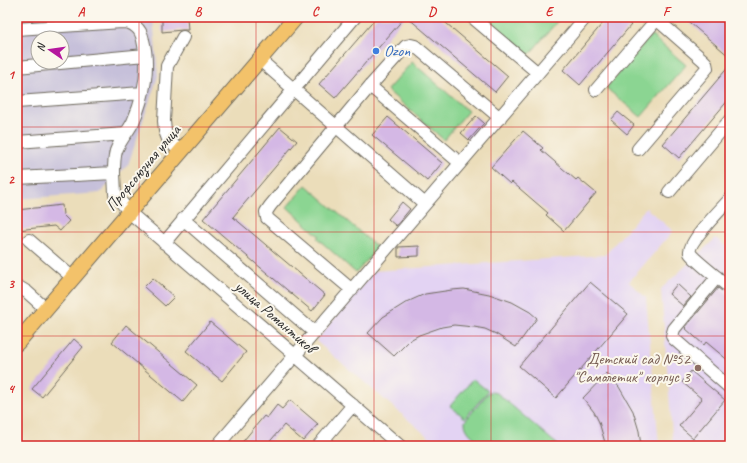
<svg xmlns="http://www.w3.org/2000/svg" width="747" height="463" font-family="Caveat,sans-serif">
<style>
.built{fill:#e3d3f3}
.industrial{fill:#c6c0da;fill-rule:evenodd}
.green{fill:#8bd592;stroke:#5b805e}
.building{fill:#d4b8e5}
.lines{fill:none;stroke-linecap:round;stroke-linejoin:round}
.minor-casing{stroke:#6e695d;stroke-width:14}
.major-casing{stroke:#6e695d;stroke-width:17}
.minor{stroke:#fff;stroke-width:12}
.major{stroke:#f3c26a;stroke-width:15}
.grid{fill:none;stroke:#d62828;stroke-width:1;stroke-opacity:0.55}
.shop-dot{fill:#3f7fe0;stroke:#fbf7ec;stroke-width:1.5}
.education-dot{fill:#8d6e63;stroke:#fbf7ec;stroke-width:1.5}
.labels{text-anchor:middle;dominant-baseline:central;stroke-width:4;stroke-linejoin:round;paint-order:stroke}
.shop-label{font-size:16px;fill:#366cbe;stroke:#fbf7ec;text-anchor:start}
.street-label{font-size:16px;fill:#2b2b2b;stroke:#fbf7ec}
.education-label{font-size:16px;fill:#785e54;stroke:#fbf7ec;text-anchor:end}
.neatline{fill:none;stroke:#d62828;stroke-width:1.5}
.grid-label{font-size:13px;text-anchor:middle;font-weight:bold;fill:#d62828}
</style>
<rect width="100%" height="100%" fill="#fbf7ec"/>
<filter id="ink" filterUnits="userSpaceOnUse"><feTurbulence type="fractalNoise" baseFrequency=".025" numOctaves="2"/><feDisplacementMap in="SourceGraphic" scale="8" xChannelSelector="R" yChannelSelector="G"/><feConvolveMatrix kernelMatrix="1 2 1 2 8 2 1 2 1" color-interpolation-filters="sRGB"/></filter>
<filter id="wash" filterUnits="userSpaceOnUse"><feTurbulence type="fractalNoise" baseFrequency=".012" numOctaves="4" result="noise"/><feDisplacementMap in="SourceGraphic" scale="16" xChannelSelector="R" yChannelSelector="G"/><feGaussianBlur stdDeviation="0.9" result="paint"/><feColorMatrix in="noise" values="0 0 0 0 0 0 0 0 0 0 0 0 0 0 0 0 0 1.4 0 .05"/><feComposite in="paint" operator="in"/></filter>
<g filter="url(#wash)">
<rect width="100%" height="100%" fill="#ebddba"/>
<path class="built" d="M646,208L673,231L629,282L646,298L659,446H439L316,341L374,271L605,255Z
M716,238L730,250V446H673L661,289Z"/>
<path class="industrial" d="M17,17H153L158,76L128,165L100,193L17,199ZM38,38H62V62H38Z"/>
<path class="green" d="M495,17H561L527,57L489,24Z
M651,35L686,65L641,117L606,88Z
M412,62L468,111L444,140L387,90Z
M306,185L378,248L356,273L317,238L319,236L287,207Z
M473,379L488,391L465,418L450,406Z
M491,392L497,393L559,446H484C477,439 464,433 465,421L488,393Z"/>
<g id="blocks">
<path class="building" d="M162,17H187L188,30H182L162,32Z
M377,17H405L335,98L319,84Z
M407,17H439L508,76L495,92Z
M608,17H621L631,25L580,85L563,70Z
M683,17H717L730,28V57Z
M730,65V98L679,158L663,144Z
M618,112L634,125L627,134L611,120Z
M476,116L484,123L469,140L461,133Z
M388,117L442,163L427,181L372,135Z
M280,127L297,141L233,217L325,295L312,311L203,219Z
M523,131L543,148L541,150L576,180L578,178L596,193L564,231L546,215L548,213L512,182L510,184L491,167Z
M402,202L410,209L396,226L388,219Z
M62,205L63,215L69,221L60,231L54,226L17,230V210Z
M419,246V256L398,257V247Z
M153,278L174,297L165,306L144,287Z
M590,282L628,314L556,398L519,366Z
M677,284L691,297L683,306L669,294Z
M718,288L730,297V362L706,342L704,345L685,328Z
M464,289L489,294L512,302L530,312L537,318L516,347L496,334L485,329L474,327L454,325L442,327L419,335L410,340L394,356L368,333L383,317L407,302L425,294L452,290Z
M210,322L246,352L222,381L186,351Z
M126,325L197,385L183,402L112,342Z
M74,339L83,347L42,397L32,389Z
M691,371L725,400L693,438L679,426L702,399L682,382Z
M607,373L619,387L633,411L639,431L641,446H606L599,422L594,412L583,398Z
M290,400L318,424L303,441L284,425L266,446H239L264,416L267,418L277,405L282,409Z"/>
</g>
</g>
<g filter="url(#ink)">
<use href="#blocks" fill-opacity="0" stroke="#6e695d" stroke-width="1"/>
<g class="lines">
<g class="minor-casing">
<path id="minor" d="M472,17L538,73
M17,29L122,22C127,22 132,23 136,27C140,30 142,35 143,40C150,67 144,97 133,122C128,132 120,140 116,151C114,158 114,165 114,173L17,178
M259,59L425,204
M17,67L145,55
M370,86L460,163
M596,90L657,19
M17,102L142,93
M17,142L125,134
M638,149L707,68L706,63L703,60L654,17
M180,152L168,139L165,131L164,121L167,66L183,37
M114,173L115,194L129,212L400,446
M669,192L730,120
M730,199C723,207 687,243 690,253C693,259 723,282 730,288
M183,219L315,333
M29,240L73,278
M164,243L355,17
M717,277L674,329L672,336L674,339L730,388
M17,286L27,292L46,309
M352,290L267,218L266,212L270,206L370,86L406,46L411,45L415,46L500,118
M217,446L586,17
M318,446L353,405"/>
</g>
<g class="major-casing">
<path id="major" d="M17,343L296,17"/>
</g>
<use href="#minor" class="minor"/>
<use href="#major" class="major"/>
</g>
</g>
<path class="grid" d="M139,17V446M256,17V446M374,17V446M491,17V446M608,17V446M17,127H730M17,232H730M17,336H730"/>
<circle class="shop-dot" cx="376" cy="51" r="4"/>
<circle class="education-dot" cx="698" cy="368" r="4"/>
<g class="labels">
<g class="shop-label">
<text x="384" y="51">Ozon</text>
</g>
<g class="street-label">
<text transform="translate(143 168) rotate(-50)">Профсоюзная улица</text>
<text transform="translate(275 317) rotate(41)">улица Романтиков</text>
</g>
<g class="education-label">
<text x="690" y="359">Детский сад №52<tspan x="690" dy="18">"Самолетик" корпус 3</tspan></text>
</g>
</g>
<rect width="747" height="463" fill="none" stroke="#fbf7ec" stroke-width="44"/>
<g transform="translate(50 50) rotate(283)"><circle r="19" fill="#fbf7ec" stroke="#a8a59f"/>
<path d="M0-3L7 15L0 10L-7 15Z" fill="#b5179e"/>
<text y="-6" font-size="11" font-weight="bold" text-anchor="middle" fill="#2b2b2b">N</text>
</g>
<rect x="22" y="22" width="703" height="419" class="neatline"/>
<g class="grid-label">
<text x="81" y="16">A</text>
<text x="198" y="16">B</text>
<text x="315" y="16">C</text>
<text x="432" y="16">D</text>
<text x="549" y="16">E</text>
<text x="666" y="16">F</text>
<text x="11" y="79">1</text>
<text x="11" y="184">2</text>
<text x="11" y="288">3</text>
<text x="11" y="393">4</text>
</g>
</svg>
